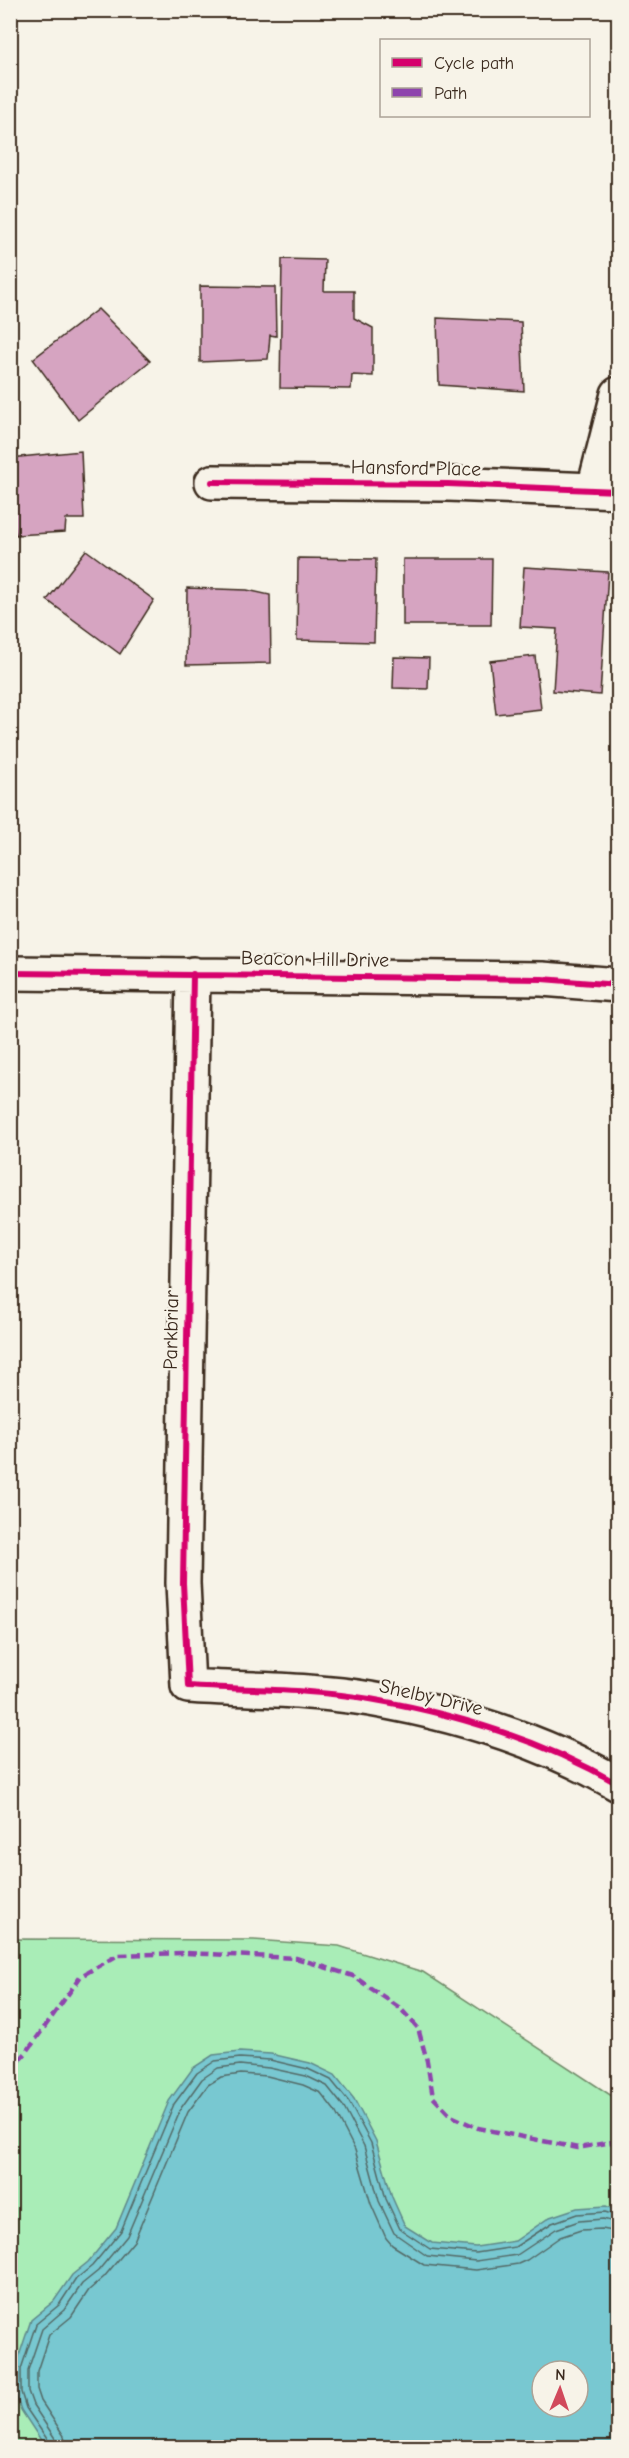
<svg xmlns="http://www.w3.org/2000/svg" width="629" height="2458" font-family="'Comic Neue',sans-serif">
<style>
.green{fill:#a9edb7;stroke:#728c6a;stroke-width:1.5;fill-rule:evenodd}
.water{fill:#78c8d1;stroke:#608989;stroke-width:1.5;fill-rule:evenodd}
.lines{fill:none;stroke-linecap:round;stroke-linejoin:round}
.shore{stroke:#536966;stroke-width:1.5}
.building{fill:#d6a4c1;stroke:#3b2a1e;stroke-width:1.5}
.minor-casing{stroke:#3b2a1e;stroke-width:38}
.minor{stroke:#f7f3e8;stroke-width:33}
.quiet{stroke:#8e44ad;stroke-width:4.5;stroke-dasharray:9 4.5;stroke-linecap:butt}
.cycleway-casing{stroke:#f7f3e8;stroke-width:10}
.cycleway{stroke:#d6006c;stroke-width:6}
.labels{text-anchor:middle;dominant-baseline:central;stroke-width:4.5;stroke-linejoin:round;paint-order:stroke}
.street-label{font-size:20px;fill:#3b2a1e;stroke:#f7f3e8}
</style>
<rect width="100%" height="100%" fill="#f7f3e8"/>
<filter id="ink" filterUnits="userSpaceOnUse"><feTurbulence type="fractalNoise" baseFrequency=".0167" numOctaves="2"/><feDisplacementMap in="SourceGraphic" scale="12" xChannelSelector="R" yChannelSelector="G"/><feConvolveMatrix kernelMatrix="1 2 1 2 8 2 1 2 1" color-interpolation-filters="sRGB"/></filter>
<g filter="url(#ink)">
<path class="green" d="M11,1939L254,1940L339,1946L423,1972L618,2100V2447L11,2448ZM542,2371H578V2407H542Z"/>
<path class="water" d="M240,2052L271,2054L310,2063L335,2075L354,2099L376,2141L392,2197L405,2226L432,2243L476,2247L515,2241L550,2217L577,2208L606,2206L618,2211V2447L46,2448L21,2410L15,2393V2368L31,2320L54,2301L72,2275L88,2262L116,2228L169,2101L193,2068L213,2055ZM542,2371H578V2407H542Z"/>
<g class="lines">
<path class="shore" d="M50,2448L49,2442L26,2408L21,2392V2369L36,2324L59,2305L76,2279L92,2266L121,2231L174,2104L197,2073L215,2061L240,2058L270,2060L308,2069L331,2080L349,2102L371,2143L386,2199L400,2229L430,2249L476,2253L515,2247L552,2223L577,2214L605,2212L618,2216
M57,2448L56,2440L33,2405L28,2391V2370L42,2329L64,2310L82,2284L98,2271L127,2236L181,2108L202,2079L218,2068L240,2065L269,2068L306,2076L327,2086L343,2106L364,2146L379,2201L394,2233L427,2256L476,2261L517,2255L556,2229L579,2221L603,2219L618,2223
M66,2448L64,2436L41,2401L37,2389V2371L49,2335L71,2317L89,2290L104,2277L134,2241L188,2112L208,2085L221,2077L241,2074L267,2076L303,2085L321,2093L335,2111L355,2150L371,2204L386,2238L392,2245L424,2265L476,2270L518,2264L527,2260L560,2237L581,2230L602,2229L618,2232"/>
</g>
<path class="building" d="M282,259L325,260L324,291H354V318L373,328V376L352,375L351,389L280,388Z
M200,286L275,287L276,336L270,335L268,359L200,362Z
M98,309L150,361L78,420L33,359Z
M437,318L521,322L524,391L439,385Z
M81,451L84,519H66L65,532L16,535L10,504V458Z
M86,550L154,600L120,654L47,600Z
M298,558L376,559L374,642L297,640Z
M403,559H492L491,625H403Z
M524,567L608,572L600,695L553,691L557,629L520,627Z
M187,588L247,590L270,595L271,663L186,665Z
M535,656L541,709L496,714L490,661Z
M394,657L429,658L428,689L393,688Z"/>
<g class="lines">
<g class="minor-casing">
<path id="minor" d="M212,482L448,484L618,491
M594,489L618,394
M10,973L542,979L618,985
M193,974L183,1583L188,1686C248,1690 311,1689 370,1699C457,1714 542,1740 618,1784"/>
</g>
<use href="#minor" class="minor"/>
<path class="quiet" d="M10,2070L26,2053L81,1976L118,1955L185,1953L296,1958L353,1976L400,2008L418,2028L427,2061L433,2097L451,2116L478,2128L578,2148L618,2141"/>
<g class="cycleway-casing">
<path id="cycleway" d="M212,482L448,484L618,491
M10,973L542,979L618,985
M193,974L183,1583L188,1686C248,1690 311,1689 370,1699C457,1714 542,1740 618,1784"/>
</g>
<use href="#cycleway" class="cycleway"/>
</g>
</g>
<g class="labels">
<g class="street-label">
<text transform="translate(416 468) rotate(1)">Hansford Place</text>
<text transform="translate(315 959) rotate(1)">Beacon Hill Drive</text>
<text transform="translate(171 1330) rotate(-89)">Parkbriar</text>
<text transform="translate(431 1697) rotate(13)">Shelby Drive</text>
</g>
</g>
<rect width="629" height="2458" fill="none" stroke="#f7f3e8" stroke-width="36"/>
<rect x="18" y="18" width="593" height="2422" fill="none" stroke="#3b2a1e" stroke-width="2" filter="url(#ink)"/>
<rect x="380" y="39" width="210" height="78" fill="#f7f3e8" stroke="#aca397" stroke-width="1.5"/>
<rect x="392" y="58" width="30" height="9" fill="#d6006c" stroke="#aca397" stroke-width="1.5"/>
<text x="434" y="69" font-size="18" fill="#3b2a1e">Cycle path</text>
<rect x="392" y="88" width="30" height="9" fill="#8e44ad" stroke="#aca397" stroke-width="1.5"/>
<text x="434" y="99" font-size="18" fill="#3b2a1e">Path</text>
<g transform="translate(560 2389) rotate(2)"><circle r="28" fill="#f7f3e8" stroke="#aca397" stroke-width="1.5"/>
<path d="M0-4.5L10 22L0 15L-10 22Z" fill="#d1495b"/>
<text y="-9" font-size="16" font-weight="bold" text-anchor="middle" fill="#3b2a1e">N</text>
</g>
</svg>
